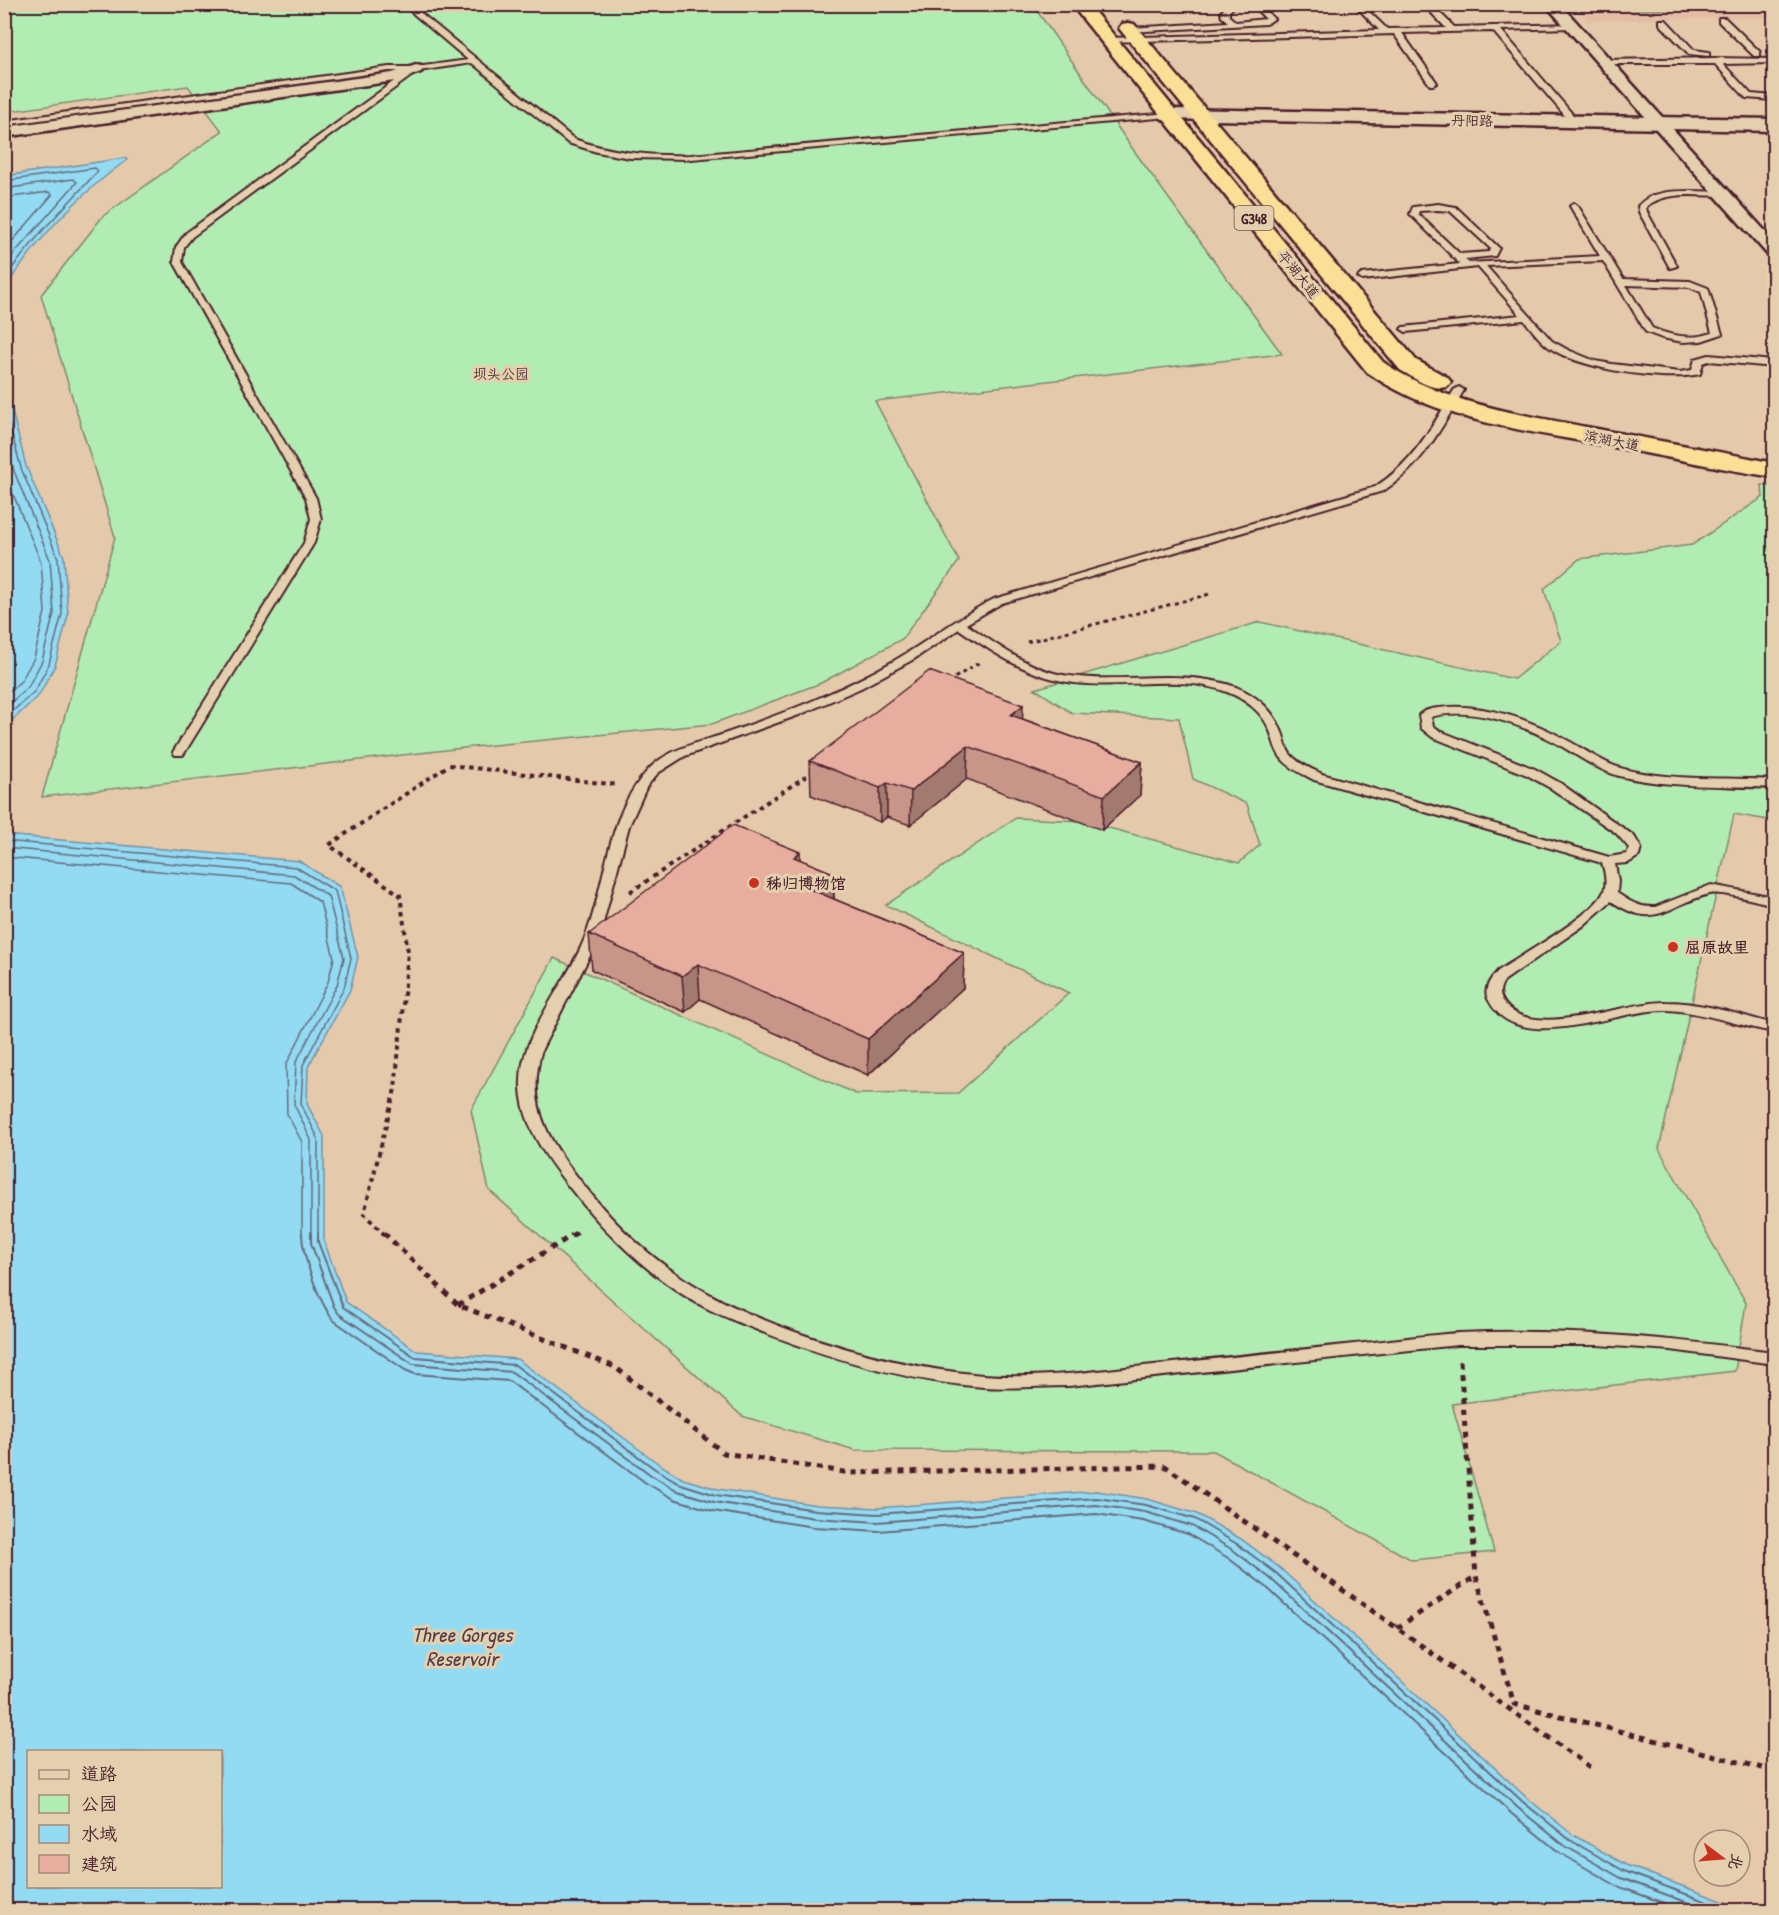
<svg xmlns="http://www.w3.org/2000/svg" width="1779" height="1915" font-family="'Patrick Hand','LXGW WenKai TC',sans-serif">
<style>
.built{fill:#e3bea5}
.green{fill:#b1edb2;stroke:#7e866e;stroke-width:1.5}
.water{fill:#92dbf3;stroke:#7590a3;stroke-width:1.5;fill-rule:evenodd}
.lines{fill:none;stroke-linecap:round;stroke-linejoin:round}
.shore-far1{stroke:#676a7b;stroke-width:1.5}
.shore{stroke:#676a7b;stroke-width:2}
.lane-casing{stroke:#4a1f2b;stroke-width:4}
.street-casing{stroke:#4a1f2b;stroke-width:5}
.secondary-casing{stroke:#4a1f2b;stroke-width:5}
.highway-casing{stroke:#4a1f2b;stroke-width:5}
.path-far2{stroke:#4a1f2b;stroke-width:3;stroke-dasharray:4 4;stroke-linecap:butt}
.path-far1{stroke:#4a1f2b;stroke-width:4;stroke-dasharray:4.5 4.5;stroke-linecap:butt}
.path{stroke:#4a1f2b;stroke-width:5;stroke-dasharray:6 6;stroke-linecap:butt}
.lane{fill:#e4d0ae;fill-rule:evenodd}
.street{fill:#e4d0ae;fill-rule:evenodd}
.secondary{fill:#e4d0ae;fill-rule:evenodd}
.highway{fill:#fadf96;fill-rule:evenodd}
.wall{fill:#c79689;stroke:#4a1f2b;stroke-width:1.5}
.shaded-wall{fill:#a27a6f;stroke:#4a1f2b;stroke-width:1.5}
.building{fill:#e7ae9f;stroke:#4a1f2b;stroke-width:1.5}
.poi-dot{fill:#c8321e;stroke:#e4d0ae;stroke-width:2}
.labels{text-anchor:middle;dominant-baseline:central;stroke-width:6;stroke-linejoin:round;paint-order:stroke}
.far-street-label{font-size:14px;fill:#4a1f2b;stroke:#e4d0ae}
.far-park-label{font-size:14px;fill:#543438;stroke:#e4d0ae}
.shield{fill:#e4d0ae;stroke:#785452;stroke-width:1.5}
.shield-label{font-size:15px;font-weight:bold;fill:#4a1f2b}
.poi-label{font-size:16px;font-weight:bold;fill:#4a1f2b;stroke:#e4d0ae;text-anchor:start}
.near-water-label{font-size:21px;font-style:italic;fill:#553b49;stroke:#e4d0ae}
</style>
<rect width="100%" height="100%" fill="#e5c9ab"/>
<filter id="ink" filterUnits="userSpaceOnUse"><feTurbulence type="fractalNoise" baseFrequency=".0167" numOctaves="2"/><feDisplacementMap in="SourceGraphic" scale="12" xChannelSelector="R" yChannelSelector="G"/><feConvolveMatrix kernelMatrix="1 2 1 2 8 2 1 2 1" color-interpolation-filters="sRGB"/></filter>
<g filter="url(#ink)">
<path class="built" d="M1573,5H1774V17L1588,21Z"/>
<path class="green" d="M4,5H1033L1132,148L1282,354L875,401L959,561L902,639L821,683L712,724L463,748L42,797L115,537L41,295L103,216L222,131L188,86L5,112Z
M1606,5H1684L1688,9L1612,10Z
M1762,485L1774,487V821L1734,814L1659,1149L1746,1303L1735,1371L1452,1404L1494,1552L1412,1560L1214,1451L855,1450L742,1416L489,1190L471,1110L554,958L856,1094L958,1093L1069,993L886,905L1016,818L1083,821L1239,863L1260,845L1247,804L1193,779L1179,718L1072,713L1035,689L1260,622L1514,679L1561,641L1544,589L1579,559L1692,545L1763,497Z"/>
<path class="water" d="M125,158L127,160C79,194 37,240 5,288V176Z
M4,380L26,466L64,557L68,615L55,666L39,695L5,727Z
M4,835L299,861L340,887L358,957L350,990L308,1067L307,1104L324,1136V1241L346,1302L417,1351L517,1359L659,1464L683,1479L718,1489L817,1505L877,1508L1097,1491L1147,1499L1197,1514L1241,1539L1280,1568L1527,1798L1573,1835L1626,1865L1746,1910H5ZM28,1752H220V1886H28Z"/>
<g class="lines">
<path class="shore-far1" d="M4,181L95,168L98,171L43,230L4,278
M4,189L73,179L77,182L4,265
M4,198L49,192L52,195L4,251
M4,404L21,468L58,558L62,614L49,664L35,691L4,719
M4,435L14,471L50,560L54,613L42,661L28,687L4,709
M4,472L41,562L45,612L34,658L21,681L4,696
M4,841L296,867L335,891L351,958L344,988L303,1065L301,1104L318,1138V1235
M4,848L294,875L328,896L344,958L337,985L296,1062L294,1104L311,1140V1235
M4,857L291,883L320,902L334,958L328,982L286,1065L287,1114L302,1142V1235"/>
<path class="shore" d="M302,1233C302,1257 319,1301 333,1320L405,1370L415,1374L509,1381L646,1483L674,1499L713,1511L814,1527L878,1531L1096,1514L1143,1521L1188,1534L1228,1558L1265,1586L1512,1814L1560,1853L1617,1886L1683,1910
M311,1233V1243L334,1307L339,1314L413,1364L512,1372L651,1475L678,1491L714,1502L815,1518L877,1522L1096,1505L1145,1512L1192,1526L1233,1550L1271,1579L1518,1808L1565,1846L1621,1878L1708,1910
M318,1233V1242L343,1307L415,1357L515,1365L655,1469L681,1484L716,1495L816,1510L877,1514L1097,1498L1146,1505L1195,1519L1237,1544L1276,1573L1523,1802L1570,1840L1624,1871L1729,1910"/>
<g class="lane-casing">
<path id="lane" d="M402,4H410L574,139C612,153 650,156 691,155L1169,113L1173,115L1169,117L691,159L630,158L597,152L568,143L472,63L418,71L192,237L184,247L182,262L316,498L321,519L314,543L185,752L183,755H175L173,752L304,543L311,519L306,498L174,262L176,247L186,233L408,71H389L4,125V121L389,67H416L468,60Z
M1229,4H1236L1229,12V16L1236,22L1266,19L1251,4H1259L1274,19L1266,24L1129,32L1125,30L1129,28L1228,22L1222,17L1221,12Z
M1354,4H1361L1387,29L1446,28L1423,4H1431L1454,27L1575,24L1576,26L1572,28L1501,30L1579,122L1572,124L1493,31L1402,33L1437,83L1433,85H1430L1394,34L1108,42L1104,40L1108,38L1379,30Z
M1719,18H1725L1760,52V56H1754L1719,22Z
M1660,20H1666L1694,50L1709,52V56L1689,54L1660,24Z
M1716,58L1774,59V63L1723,64L1751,94L1774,96V100L1746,98L1715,64H1604L1600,62L1604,60Z
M1692,191L1723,192L1727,194L1723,196C1700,196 1665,190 1646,207L1647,212L1677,266L1670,268L1639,212L1638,206C1651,191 1673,191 1692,191Z
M1574,203L1578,206L1623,279L1690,281L1708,288L1722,334L1701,341L1683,342L1662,338L1646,332L1603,261L1486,266L1552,341L1568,350L1595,361L1612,364L1680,372L1692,370L1695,359L1709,355L1774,361V367L1709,361L1703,363L1700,374C1665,382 1573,369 1545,344C1537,337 1531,328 1524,320L1406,332L1401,329L1403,327L1520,315L1478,267L1362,280L1358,277L1362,274L1460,264L1410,214L1413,207L1438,204L1456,207L1499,248L1495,256L1465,259L1469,263L1600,256L1570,206ZM1438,210L1450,211L1490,248L1489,252L1460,254L1418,214L1419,211ZM1626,285L1689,287L1701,292L1712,333C1693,340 1671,336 1652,328Z
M1459,387L1464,390C1441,428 1422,467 1383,491L1002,603L966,624C996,644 1027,668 1063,675C1121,685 1179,667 1236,687C1256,695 1273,710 1281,730C1285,738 1285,748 1291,755C1299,764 1312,769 1322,774L1609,857L1627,854L1629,848L1616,833L1552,789L1527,775L1432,737L1421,728L1419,715C1426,708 1439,708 1449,707C1487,705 1530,720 1563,738C1585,749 1604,765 1628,770C1675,781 1727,777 1774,780V788C1723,785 1668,788 1619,776C1595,769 1576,754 1554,742C1520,724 1470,706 1431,717L1433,726L1440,731L1535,769L1560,783L1634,836L1641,848L1639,856L1628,863L1615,864L1618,881L1617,893C1629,901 1639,908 1655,907L1711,885L1774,897V905C1761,902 1721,891 1710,894C1667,904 1657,932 1611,901L1583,926L1505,980C1500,986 1498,993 1503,1001C1528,1043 1625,1001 1666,1002C1702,1002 1740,1015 1774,1024V1032C1739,1026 1704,1012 1667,1010C1618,1008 1517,1059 1488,999C1483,989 1491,978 1498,971C1520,956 1596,914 1604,891C1607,882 1605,872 1602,863L1314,780C1303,774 1291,769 1283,760C1275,752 1274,741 1270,731C1263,713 1246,699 1227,692C1182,675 1134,687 1087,684C1037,682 998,656 959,629L914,659L861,688L799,715L685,756L658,773L647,786L629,826L599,938L542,1049C524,1111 553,1147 591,1194C648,1265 713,1303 798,1333C858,1354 919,1370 983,1375C1036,1379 1090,1372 1144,1366C1214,1359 1284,1352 1354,1344C1388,1341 1424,1335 1459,1333C1566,1328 1668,1338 1774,1352V1364L1671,1350L1598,1345H1458L1069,1386C1041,1386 1013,1389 984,1387C910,1382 835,1360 765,1333C737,1322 708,1311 682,1294C641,1267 605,1232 574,1193C550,1163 523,1128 521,1088C518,1034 565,988 584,940C607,885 605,816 648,770C667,749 698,743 724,734C782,714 840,692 892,662C927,642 958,617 994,599L1375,487C1413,463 1432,427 1454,390Z"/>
</g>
<g class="street-casing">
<path id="street" d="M1545,4H1560L1774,241V256L1768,255Z
M416,65L421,66L423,69L421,72L395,81L4,137V127L392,73Z"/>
</g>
<g class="secondary-casing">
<path id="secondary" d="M1169,109L1774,119V131L1162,119L1160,115L1162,111Z"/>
</g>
<g class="highway-casing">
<path id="highway" d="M1071,4H1088L1383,362C1444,404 1515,413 1586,427C1649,439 1712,450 1774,463V477C1719,469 1664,456 1609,446C1526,430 1438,422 1367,372Z
M1128,23L1134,24L1416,360L1447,377L1451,382L1447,387C1430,391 1415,378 1400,370L1122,32L1119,28L1122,24Z"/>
</g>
<path class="path-far2" d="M1027,642L1210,594
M948,682L980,662"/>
<path class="path-far1" d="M630,892L814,771
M385,1235L364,1214L395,1089L408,952L400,895L329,845L449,765L618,785
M574,1235L578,1232"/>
<path class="path" d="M384,1233L458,1305L615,1367L724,1453L850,1473L1165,1466L1397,1628L1591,1768
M458,1305L576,1233
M1460,1361L1476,1576L1514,1704L1774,1771
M1397,1628L1476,1576"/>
<use href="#lane" class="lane"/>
<use href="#street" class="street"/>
<use href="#secondary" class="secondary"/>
<use href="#highway" class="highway"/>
</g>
<path class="wall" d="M1023,719L1142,762L1140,795L1102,830L967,779L910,825L887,817L880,822L811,795L810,761Z
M800,860L833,873L834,899L964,953L963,988L868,1075L700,999L685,1012L592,970L589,934Z"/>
<path class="shaded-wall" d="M1023,705L1022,738L1011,715Z
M968,746L967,779L910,825L911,791Z
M1142,762L1140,795L1102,830L1104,796Z
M887,783V817L880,822V788Z
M800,852L801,886L794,857Z
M833,873L834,908L812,890Z
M964,953L963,988L868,1075V1039Z
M698,964L700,999L685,1012L682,976Z"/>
<path class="building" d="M929,671L1023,705L1011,715L1142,762L1104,796L968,746L911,791L887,783L880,788L810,761Z
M733,825L800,852L794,857L833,873L812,890L964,953L868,1039L698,964L682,976L589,934Z"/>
</g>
<g class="poi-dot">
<circle cx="754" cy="883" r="6"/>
<circle cx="1673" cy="947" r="6"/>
</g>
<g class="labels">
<g class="far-street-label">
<text transform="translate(1472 120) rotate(1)">丹阳路</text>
<text transform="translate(1299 274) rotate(51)">平湖大道</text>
<text transform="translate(1612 440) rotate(11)">滨湖大道</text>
</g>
<g class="far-park-label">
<text x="501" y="373">坝头公园</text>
</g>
<rect class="shield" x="1234.5" y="206" width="39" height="24" rx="4.5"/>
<g class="shield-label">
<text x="1254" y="218">G348</text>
</g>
<g class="poi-label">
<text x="766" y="883">秭归博物馆</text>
<text x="1685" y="947">屈原故里</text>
</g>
<g class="near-water-label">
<text x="462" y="1634">Three Gorges<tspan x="462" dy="24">Reservoir</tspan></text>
</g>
</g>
<rect width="1779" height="1915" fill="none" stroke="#e4d0ae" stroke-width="24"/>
<rect x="12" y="12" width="1755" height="1891" fill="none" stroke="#4a1f2b" stroke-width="2" filter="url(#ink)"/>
<rect x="27" y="1750" width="195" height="138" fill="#e4d0ae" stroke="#a6897a" stroke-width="1.5"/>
<rect x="39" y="1770" width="30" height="9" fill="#e4d0ae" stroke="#a6897a" stroke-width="1.5"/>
<text x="81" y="1780" font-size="18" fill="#4a1f2b">道路</text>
<rect x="39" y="1795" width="30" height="18" fill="#b1edb2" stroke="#a6897a" stroke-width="1.5"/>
<text x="81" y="1810" font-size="18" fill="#4a1f2b">公园</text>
<rect x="39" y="1825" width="30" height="18" fill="#92dbf3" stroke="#a6897a" stroke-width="1.5"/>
<text x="81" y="1840" font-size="18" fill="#4a1f2b">水域</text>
<rect x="39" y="1855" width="30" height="18" fill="#e7ae9f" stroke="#a6897a" stroke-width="1.5"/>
<text x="81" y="1870" font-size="18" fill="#4a1f2b">建筑</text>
<g transform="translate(1722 1858) rotate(106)"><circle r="28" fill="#e4d0ae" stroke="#a6897a" stroke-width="1.5"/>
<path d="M0-4.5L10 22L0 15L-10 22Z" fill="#c8321e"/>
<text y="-9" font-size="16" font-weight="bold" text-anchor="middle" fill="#4a1f2b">北</text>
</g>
</svg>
